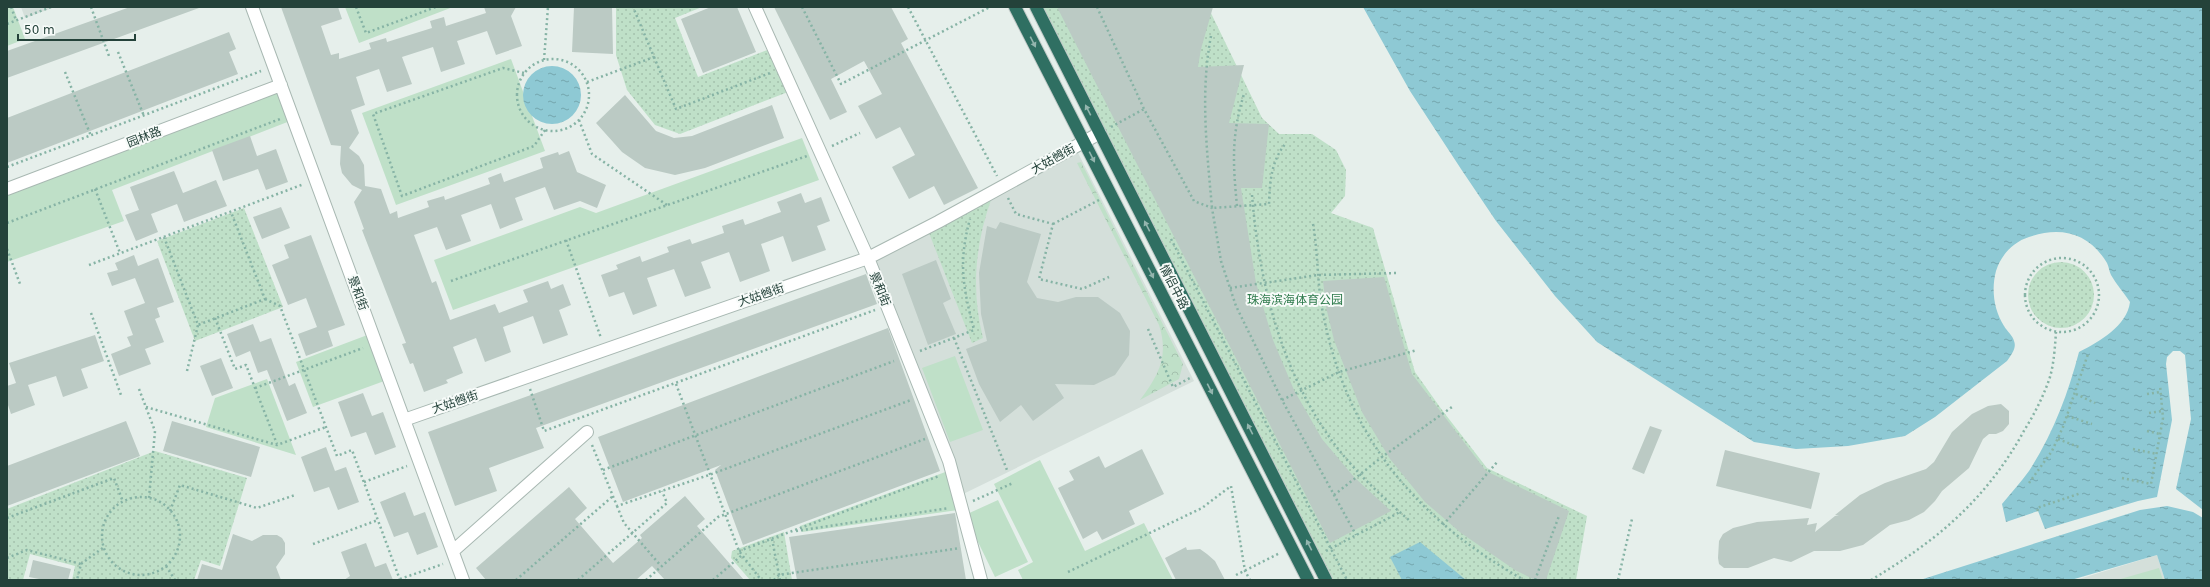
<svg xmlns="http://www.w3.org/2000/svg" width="2210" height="587" font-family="'DejaVu Sans','Noto Sans SC',sans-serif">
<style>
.built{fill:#d4dfda}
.green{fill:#bfe0c8}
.forest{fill:url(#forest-crowns)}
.park{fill:url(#park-dots)}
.water{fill:url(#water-ripples)}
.building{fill:#bbcac4}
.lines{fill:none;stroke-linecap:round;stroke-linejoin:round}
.minor-casing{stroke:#a8b8b2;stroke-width:14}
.highway-casing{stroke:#c2cac8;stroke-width:14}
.path{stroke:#86b3a5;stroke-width:2.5;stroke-dasharray:2 3;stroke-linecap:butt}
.minor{stroke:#fff;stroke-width:12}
.highway{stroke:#2f6f62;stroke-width:12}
.oneway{fill:#93b5ae}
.labels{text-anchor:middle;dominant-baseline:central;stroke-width:4;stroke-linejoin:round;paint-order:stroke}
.street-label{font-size:12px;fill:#24423a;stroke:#f7fbf9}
.park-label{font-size:12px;fill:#2d7a4b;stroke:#f7fbf9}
</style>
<defs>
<pattern id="forest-crowns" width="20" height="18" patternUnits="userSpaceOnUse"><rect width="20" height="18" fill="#bfe0c8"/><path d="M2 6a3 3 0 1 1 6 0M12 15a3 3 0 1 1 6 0" fill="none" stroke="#a4c1ad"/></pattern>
<pattern id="park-dots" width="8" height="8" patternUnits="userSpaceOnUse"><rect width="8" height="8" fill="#bfe0c8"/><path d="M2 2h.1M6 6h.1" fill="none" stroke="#a4c1ad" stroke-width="1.8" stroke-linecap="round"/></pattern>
<pattern id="water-ripples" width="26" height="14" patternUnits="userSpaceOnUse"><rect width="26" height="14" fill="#8ec9d4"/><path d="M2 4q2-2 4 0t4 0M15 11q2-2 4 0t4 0" fill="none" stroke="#74a5ad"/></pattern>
</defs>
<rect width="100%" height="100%" fill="#e6efeb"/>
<path class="built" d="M21,7H55L25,18Z
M1076,149L1194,381L959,496L868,258Z
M2157,555L2165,580H2076Z"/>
<path class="green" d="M7,7H13L25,39L7,46Z
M345,7H453L359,43Z
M511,59L545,151L396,205L362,113Z
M279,90L290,121L112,190L124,221L7,262V195Z
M802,138L819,180L453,310L434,260L580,207L596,213Z
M370,334L387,380L313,407L296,362Z
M955,356L983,430L950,442L922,368Z
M267,379L296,455L206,427L215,398Z
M1040,460L1085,551L1144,523L1173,580H1023L1018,570L1033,562L994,484Z
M948,471L958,510L802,532L800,526Z
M998,500L1028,562L995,577L965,515Z
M2159,568L2163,580H2117Z"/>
<path class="forest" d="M1081,162L1183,364L1179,379L1140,400C1159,375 1169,356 1159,325L1077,163Z"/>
<path class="park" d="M616,7H702L675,18L698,77L770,49L788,92L680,134L655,125L627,90L616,55Z
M1041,7H1208L1262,118L1279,134H1312L1336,150L1346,170L1345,196L1331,213L1373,228L1415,372L1442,410L1487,468L1587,516L1576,580H1331Z
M991,200C975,245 971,291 983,338L972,343L929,233Z
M244,208L283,307L195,341L157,241Z
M2028 295a33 33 0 1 1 66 0a33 33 0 1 1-66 0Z
M155,451L247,478L220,566L201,560L194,580H72L75,566L30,554L23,580H8L7,509Z
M784,532L792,580H750L731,558L732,551Z"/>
<path class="water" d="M1363,7H2203V510L2176,489L2191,419L2185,355L2180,351H2173L2167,357L2166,364L2172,420L2157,497L2138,501L2045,529L2038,511L2006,522L2002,504C2011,493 2021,482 2029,471C2053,434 2068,394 2079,352C2099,342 2127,326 2130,302C2124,293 2116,284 2111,275C2109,271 2109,267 2107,263C2089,233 2061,226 2029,237C2013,242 2001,255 1996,271C1991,290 1994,310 2004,326C2007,331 2013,336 2014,341C2017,348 2011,355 2007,361L1935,417L1905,436L1848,446L1796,449L1754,442L1597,342L1555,296L1496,221L1461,169L1410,91Z
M523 95a29 29 0 1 1 58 0a29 29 0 1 1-58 0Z
M2167,506L2193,512L2203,518V580H2165L2157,555L2071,580H1920L2140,510Z
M1420,542L1466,580H1402L1390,557Z"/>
<path class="building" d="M130,7L199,8L7,78V51Z
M281,7H338L342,19L321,26L331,55L339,53V59L371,49L369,43L386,38L387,42L432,28L430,21L444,17L446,26L486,13L484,7H516L511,16L522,46L496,55L487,31L457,41L465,64L441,72L433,47L402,57L412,84L387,92L379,69L356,77L365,105L351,110L359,133L349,148L359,156L364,165L365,186L381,189L390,214L397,211L398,218L429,207L427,201L444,196L445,200L490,184L488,178L501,173L504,182L543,168L540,158L558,152L559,155L569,151L577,172L606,185L597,208L580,201L554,210L545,187L515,198L523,220L500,229L491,204L461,215L471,241L446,250L437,227L414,235L432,283L436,281L450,320L495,304L499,313L528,302L523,290L548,281L551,289L563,284L571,305L559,310L568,335L543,344L533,316L503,327L511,352L485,362L476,338L453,347L463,373L446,380L448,383L424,392L413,363L410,364L402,344L406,343L362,230L364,229L354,202L362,190L352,185L342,173L340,164L341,146L331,145Z
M574,7H612L613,54L572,52Z
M711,7H737L756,52L703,73L681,19Z
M774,7H891L908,39L901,43L978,188L944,205L934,186L909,199L892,167L915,155L900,127L876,139L858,106L882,94L864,61L831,79L847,112L830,120Z
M1057,7H1213L1201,49L1198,67L1244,65L1229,123L1269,124L1262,188H1241L1256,283L1273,340L1294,390L1322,439L1354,477L1391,511L1330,543Z
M229,32L236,49L229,52L238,74L7,163V118Z
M625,95L656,131L674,138L692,136L772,105L784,138L705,168L675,175L645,168L622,152L596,123Z
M250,136L257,156L276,149L288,182L266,190L258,169L223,181L212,150Z
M174,171L183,193L216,180L227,206L184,222L177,204L151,214L158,232L136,241L125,215L139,210L130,187Z
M801,193L805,203L821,197L830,221L817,226L826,250L792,262L783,236L761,244L770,271L740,282L729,252L701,262L711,288L685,297L674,269L647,278L657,306L633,315L624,292L609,297L601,275L618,269L616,265L640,256L642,262L669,252L667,247L690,239L692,244L724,233L722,226L743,219L745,225L781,212L777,202Z
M281,207L290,228L262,239L253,217Z
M1000,222L1041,234L1027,282L1037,298L1058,302L1076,297H1098L1120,313L1130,331L1129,355L1115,375L1094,385L1055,384L1064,398L1033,421L1021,405L1000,422L979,384L966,349L987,341L981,314L979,273L987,226L996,229Z
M311,235L345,325L328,331L333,346L306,356L298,334L317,327L306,298L288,305L272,265L289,258L284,245Z
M134,255L138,266L158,258L174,302L157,308L160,317L155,319L164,342L145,349L151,364L119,376L111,354L131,346L127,337L133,335L124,311L145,303L135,278L112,286L107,273L118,270L115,263Z
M936,260L951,299L943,303L956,334L928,345L902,274Z
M866,274L877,304L536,428L544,448L489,468L497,491L455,506L428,432Z
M1384,277L1412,374L1486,471L1569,511L1546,580H1535L1515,570L1461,533L1425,502L1390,459L1362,412L1334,340L1326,307L1323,281Z
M253,324L260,342L271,338L289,386L295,383L307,413L287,421L267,370L258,373L250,351L236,357L227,334Z
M888,328L940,471L743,545L715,470L721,465L623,502L598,437Z
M95,335L104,361L81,369L88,388L63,397L56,376L28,385L35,405L11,414L7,402V386L16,383L9,363Z
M221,358L233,388L212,396L200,366Z
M363,393L372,416L383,412L396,447L375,455L366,432L351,437L338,402Z
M2001,404L2009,411V424L2003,431L1996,434H1989L1983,439L1969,468L1942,491L1935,501L1924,512L1909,520L1890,525L1863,545L1840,551H1814L1791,562L1774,558L1748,568H1724L1719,564L1718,558L1719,541L1723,534L1733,528L1757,522L1809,518L1807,525L1817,523L1815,532L1835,516H1839L1835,515L1860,495L1885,483L1926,469L1934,462L1952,432L1972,414L1988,406Z
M126,421L140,456L7,506V466Z
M172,421L260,447L251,477L163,451Z
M1650,426L1662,430L1644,474L1632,469Z
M326,447L335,471L346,467L359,502L338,510L329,487L314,492L301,457Z
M1142,449L1164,494L1129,511L1135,524L1102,540L1097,531L1083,539L1058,488L1074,480L1069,471L1099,456L1105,468Z
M1725,450L1820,473L1811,509L1716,486Z
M569,487L587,508L575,519L613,563L642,538L640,535L685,496L705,519L697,526L744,580H665L652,566L636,580H486L476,568Z
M405,492L414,516L425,512L438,547L417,555L408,532L394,537L380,502Z
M955,513L966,580H797L789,537Z
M233,534L252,541L263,535H277L282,538L285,543V554L276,567L281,580H197L202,564L222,570Z
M366,543L375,567L386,563L393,580H344L350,576L341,552Z
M1186,547L1187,550L1200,549L1207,554L1215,561L1225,580H1176L1165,558Z
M33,560L71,569L68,580H44L29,577Z"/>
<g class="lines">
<g class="minor-casing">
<path id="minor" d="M252,7L463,580
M755,7L868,258L949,461L981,580
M7,189L281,85
M404,420L868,258L938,222L1100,133
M453,551L587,432"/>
</g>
<g class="highway-casing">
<path id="highway" d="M1015,7L1308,580
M1036,7L1326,580"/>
</g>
<path class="path" d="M11,7L16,20
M91,7L109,56
M356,7L366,33L436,7
M802,7L841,84L990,7
M908,7L997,176
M1097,7L1144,109L1194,201L1212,208L1221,261L1236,306L1282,400L1356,535
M7,24L51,7
M1211,36C1200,93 1207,151 1212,208L1269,204C1270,181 1271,161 1286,143
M118,52L144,116
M654,57L676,109L770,73
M517 95a36 36 0 1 1 72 0a36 36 0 1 1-72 0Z
M544,60L548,7
M65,72L91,136
M524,73L503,68L373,114L402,196L534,146L545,130
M587,82L654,57L633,7
M579,120L592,154L667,205
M1111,127L1144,109
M832,146L860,133
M7,167L261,71
M95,189L120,253
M1252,195C1259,281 1280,367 1330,438C1352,469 1381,496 1410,521
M1008,198L1016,214L1053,224L1039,279L1082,289L1109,277
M1237,206C1233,164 1231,136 1244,94
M7,223L280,119
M1053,224L1099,200
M1313,224C1318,252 1317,280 1322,308C1345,434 1414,518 1524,580
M164,237L198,325L265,299L231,212
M1171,239L1347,580
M566,240L601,338
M7,249L20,284
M2025 295a37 37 0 1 1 74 0a37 37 0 1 1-74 0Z
M89,265L304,184
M451,281L807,156
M1230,288L1318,275L1397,273
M265,299L280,306L337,456L352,450L400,580
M91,313L121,395
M215,318L235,369L246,365L277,444
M1148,329L1173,387L1190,378
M954,338L1007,470
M920,351L974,330C963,287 958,263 970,219
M187,371L198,325
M676,384L739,551L761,580
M255,388L363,348
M139,389L155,431L149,498
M530,389L544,431L875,310
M2076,394L2095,403
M2147,394L2160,392
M1282,400L1339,372L1417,350
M146,407L277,445L326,427
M2149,413L2162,411
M2067,416L2092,424
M2147,431L2160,434
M2058,439L2081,448
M592,445L617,506L709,475L911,400
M2133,449L2157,454
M603,470L894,361
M2122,478L2151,484L2163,418L2160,385
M364,482L407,466
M2029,483L2052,451L2063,427L2088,354
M1334,495L1382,457L1452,407
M102 536a39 39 0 1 1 78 0a39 39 0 1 1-78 0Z
M973,501L1013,483
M617,506L624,523L661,566
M170,511L180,485L257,508L295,495
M2038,511L2037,508L2081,493
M7,518L114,478L123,502
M1443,525L1498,461
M796,531L949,508
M772,539L780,580
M313,544L378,520
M739,551L939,476
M1326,551L1400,512
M7,558L27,550L81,564L77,580
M81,564L104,547
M166,566L175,580
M1068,572L1202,508L1231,486L1245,571L1250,580
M1236,575L1280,553
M400,579L443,564
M516,580L613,496
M578,580L667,503L662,491
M646,580L718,517L925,439
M713,580L742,555
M774,580L779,575L960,548
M1535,580L1559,516
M1618,580L1632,519
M1871,580C1938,540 1987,499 2025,429C2035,413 2044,395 2050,377C2054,363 2055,346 2056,332"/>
<use href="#minor" class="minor"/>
<use href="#highway" class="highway"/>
</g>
<defs><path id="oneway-solid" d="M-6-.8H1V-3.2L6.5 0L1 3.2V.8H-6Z"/></defs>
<g class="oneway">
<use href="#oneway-solid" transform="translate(1033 42) rotate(63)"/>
<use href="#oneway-solid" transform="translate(1088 110) rotate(-117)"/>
<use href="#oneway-solid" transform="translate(1092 157) rotate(63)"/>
<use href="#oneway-solid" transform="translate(1147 226) rotate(-117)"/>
<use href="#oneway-solid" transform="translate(1151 273) rotate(63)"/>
<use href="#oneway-solid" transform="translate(1210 389) rotate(63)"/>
<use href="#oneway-solid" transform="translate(1250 429) rotate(-117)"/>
<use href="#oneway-solid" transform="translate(1309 545) rotate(-117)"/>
</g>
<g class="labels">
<g class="street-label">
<text transform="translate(144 137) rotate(-21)">园林路</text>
<text transform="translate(1053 159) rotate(-29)">大姑乸街</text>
<text transform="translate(1174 287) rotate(63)">情侣中路</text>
<text transform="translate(880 289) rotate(68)">景和街</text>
<text transform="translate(358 293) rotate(70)">景和街</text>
<text transform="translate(761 295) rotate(-19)">大姑乸街</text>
<text transform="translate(455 402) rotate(-19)">大姑乸街</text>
</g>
<g class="park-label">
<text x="1295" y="300">珠海滨海体育公园</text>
</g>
</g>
<rect width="2210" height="587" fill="none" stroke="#24423a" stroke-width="16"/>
<path d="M18 34v6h117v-6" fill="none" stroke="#24423a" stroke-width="2"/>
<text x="24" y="34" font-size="12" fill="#24423a" stroke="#f7fbf9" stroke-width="3" paint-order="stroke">50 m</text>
</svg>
